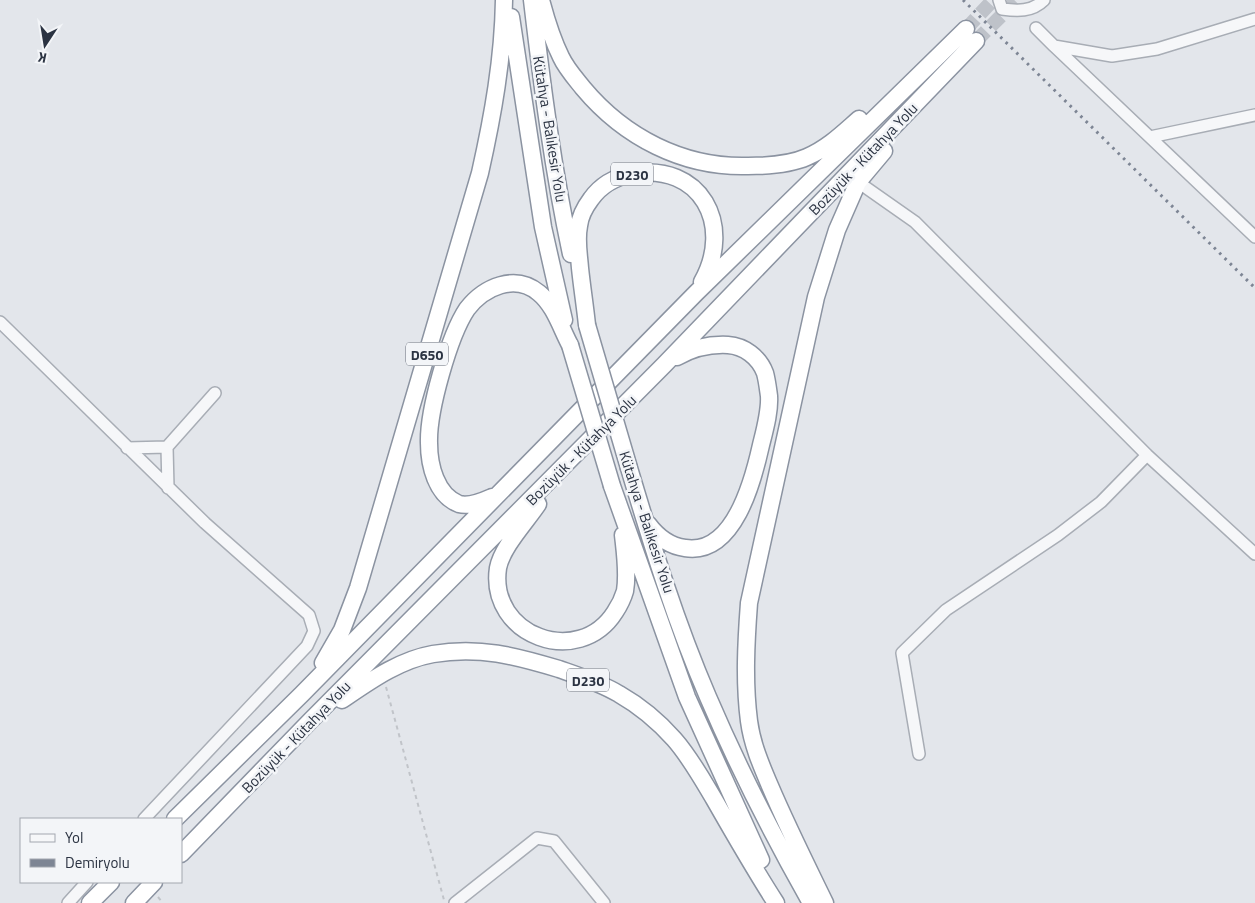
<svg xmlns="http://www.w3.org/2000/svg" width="1255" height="903" font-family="'Titillium Web',sans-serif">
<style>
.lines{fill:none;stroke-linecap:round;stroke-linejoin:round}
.major-tunnel{stroke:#bec2c9;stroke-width:14;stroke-dasharray:14 7;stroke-linecap:butt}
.minor-casing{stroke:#a8adb5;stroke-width:14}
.highway-casing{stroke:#8b93a1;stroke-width:19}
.path{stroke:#c1c4c9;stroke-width:2;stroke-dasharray:4 4;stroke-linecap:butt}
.minor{stroke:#f6f7f9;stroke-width:11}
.highway{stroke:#fff;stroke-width:16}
.rail{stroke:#7d8594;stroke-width:3;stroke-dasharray:2.5 5;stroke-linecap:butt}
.highway-bridge-casing{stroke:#8b93a1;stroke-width:19;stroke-linecap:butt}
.highway-bridge{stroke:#fff;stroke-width:16}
.labels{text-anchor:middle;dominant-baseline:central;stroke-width:5;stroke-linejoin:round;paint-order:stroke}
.shield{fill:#f3f5f8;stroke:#676d79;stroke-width:1}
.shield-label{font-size:14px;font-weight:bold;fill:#2b3342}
.street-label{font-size:15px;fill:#2b3342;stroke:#f3f5f8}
</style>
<rect width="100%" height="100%" fill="#e3e6eb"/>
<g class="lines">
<path class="major-tunnel" d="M966,29L993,0
M976,41L1017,0"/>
<g class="minor-casing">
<path id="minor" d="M999,0L1002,9C1017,11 1032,12 1044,0
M1036,28L1054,46L1112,56L1157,49L1255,19
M1054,46L1255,237
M1150,137L1255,115
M858,182L915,222L1147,455L1255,554
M0,322L205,523L309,615L314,631L307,646L144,819
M127,448L167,447
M168,488L167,447L215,393
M919,754L902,653L946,610L1058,535L1101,502L1147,455
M68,903L87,882
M455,903L537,838L554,841L604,903"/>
</g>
<g class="highway-casing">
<path id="highway" d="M532,0C542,85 553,170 571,254
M541,0C546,19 552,39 561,57C566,68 575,78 583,88C624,137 683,168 748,166C767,166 789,165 807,157C828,148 843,133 859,119
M511,17L543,227L564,320
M587,325C585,306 582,287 580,268C579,254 576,240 579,226C580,216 585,207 591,199C601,185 615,177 632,174C701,162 734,225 702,282
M629,468C652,545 676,623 708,697C738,767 773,836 811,903
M612,486L687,697L761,860
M492,497C483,501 470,507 459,504C436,495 429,465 429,443C428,411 449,336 467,309C484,287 515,273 539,293C554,305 561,328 570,345
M538,504C526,522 502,547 498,568C488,636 579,669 615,612C619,606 623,598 625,591C628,573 625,553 623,535
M648,524C657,536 669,546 685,548C734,556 753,481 761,445C765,429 770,411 769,396C768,389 767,380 765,373C759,357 744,346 728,345C709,344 693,348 677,357
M323,663L342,630L358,588L480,173C493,115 503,59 504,0
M342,700C370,681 399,660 433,654C479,646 516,656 559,669C579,676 601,683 619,694C640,706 658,721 674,739C690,757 702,779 714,799C734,834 754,869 776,903
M175,819L302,694L696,293L966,29
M181,854L311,720L664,365L976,41
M90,903L111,882
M134,903L154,882
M825,903C806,864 787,826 770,786C761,765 752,744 749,721C744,682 746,643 749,603L816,297L837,230L858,182L884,151"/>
</g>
<path class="path" d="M386,687L444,900
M158,897L163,903"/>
<use href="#minor" class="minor"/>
<use href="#highway" class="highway"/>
<path class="rail" d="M963,0L1255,288"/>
<g class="highway-bridge-casing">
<path id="highway-bridge" d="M587,325L629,468
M570,345L612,486"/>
</g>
<use href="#highway-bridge" class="highway-bridge"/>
</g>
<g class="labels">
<g class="shield">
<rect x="611" y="162.5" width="42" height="23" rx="4"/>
<rect x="406" y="342.5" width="42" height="23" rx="4"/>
<rect x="567" y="668.5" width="42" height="23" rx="4"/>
</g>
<g class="shield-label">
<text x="632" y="174">D230</text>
<text x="427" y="354">D650</text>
<text x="588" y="680">D230</text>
</g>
<g class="street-label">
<text transform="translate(550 129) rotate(81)">Kütahya - Balıkesir Yolu</text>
<text transform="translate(863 159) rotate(-46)">Bozüyük - Kütahya Yolu</text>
<text transform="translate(581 450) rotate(-45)">Bozüyük - Kütahya Yolu</text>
<text transform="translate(647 522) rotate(72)">Kütahya - Balıkesir Yolu</text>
<text transform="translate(296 737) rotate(-46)">Bozüyük - Kütahya Yolu</text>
</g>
</g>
<rect x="20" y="818" width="162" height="65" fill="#f3f5f8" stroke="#a3a7af"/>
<rect x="30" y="834" width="25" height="8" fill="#f6f7f9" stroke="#a3a7af"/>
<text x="65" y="843" font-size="15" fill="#2b3342">Yol</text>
<rect x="30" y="859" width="25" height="8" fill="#7d8594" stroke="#a3a7af"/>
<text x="65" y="868" font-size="15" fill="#2b3342">Demiryolu</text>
<g transform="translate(45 45) rotate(192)" stroke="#f3f5f8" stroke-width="4" paint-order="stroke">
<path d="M0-4L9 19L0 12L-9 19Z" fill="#2b3342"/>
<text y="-8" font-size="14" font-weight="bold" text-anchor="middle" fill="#2b3342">K</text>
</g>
</svg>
